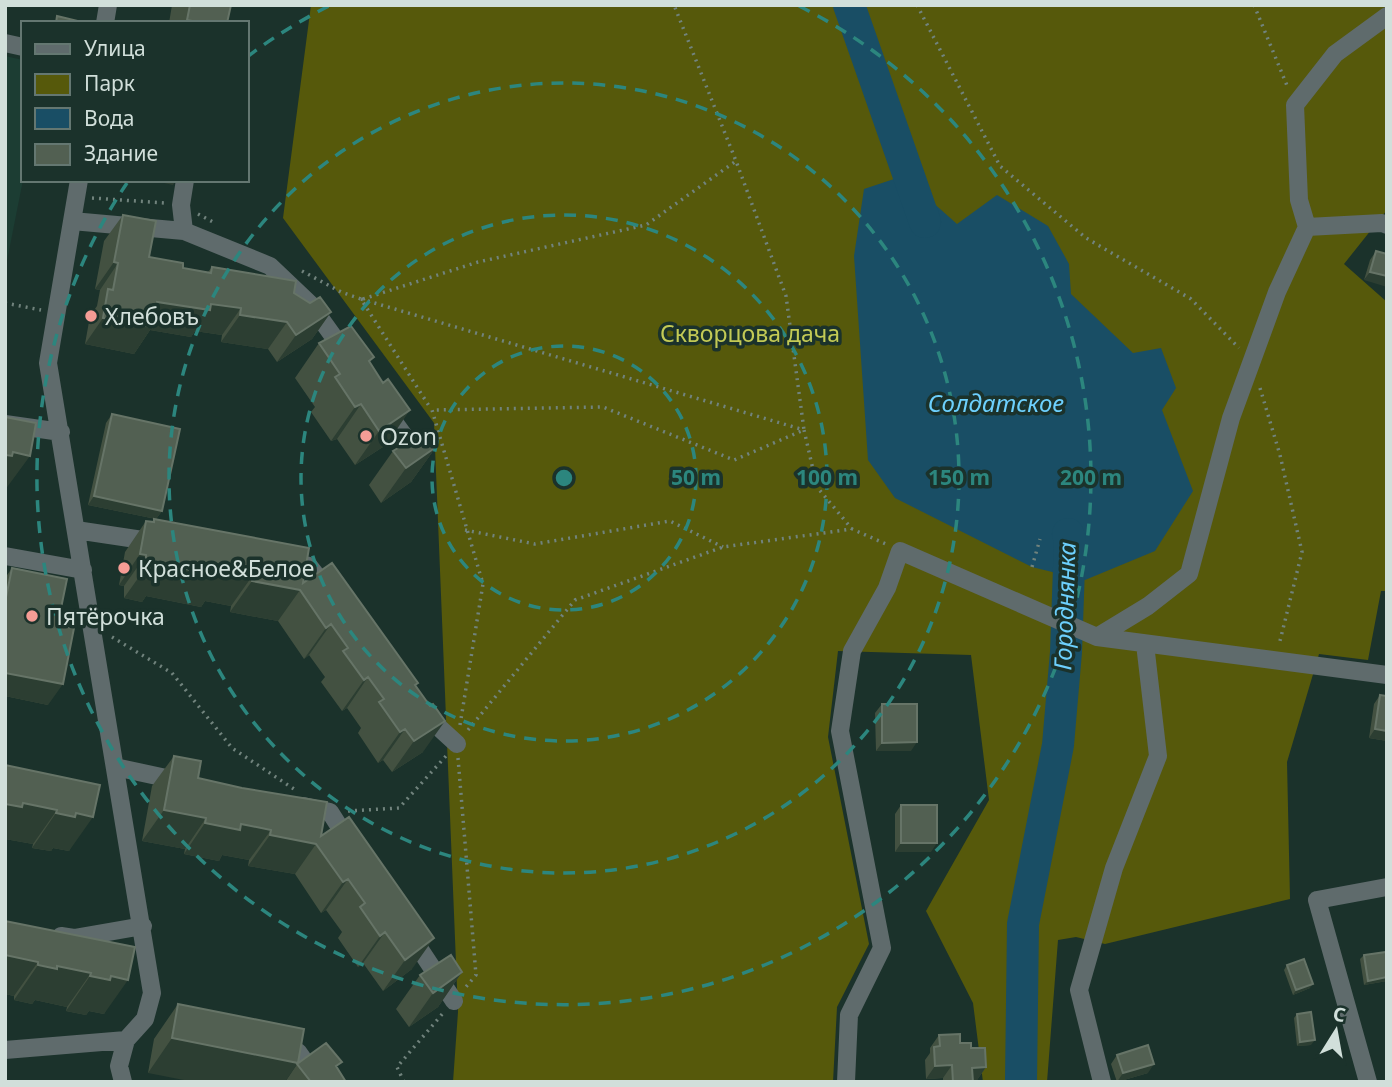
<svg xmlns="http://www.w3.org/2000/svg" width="1392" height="1087" font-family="'Noto Sans',sans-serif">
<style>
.built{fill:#1c3d33}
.green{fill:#56590b}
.water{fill:#194e65}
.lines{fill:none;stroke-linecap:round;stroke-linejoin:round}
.river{stroke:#194e65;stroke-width:32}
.path{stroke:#71837d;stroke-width:3.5;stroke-dasharray:2 5;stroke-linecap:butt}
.minor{stroke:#5f6b6c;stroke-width:18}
.wall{fill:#435141}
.shaded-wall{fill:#2c3e32}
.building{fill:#526052;stroke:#667467;stroke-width:2}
.ring{fill:none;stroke:#2c867e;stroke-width:3.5;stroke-dasharray:12 9}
.poi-dot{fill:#f59c95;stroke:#1b322b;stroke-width:2.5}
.labels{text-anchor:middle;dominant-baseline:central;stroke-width:7;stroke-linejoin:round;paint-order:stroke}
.poi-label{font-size:23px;fill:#d1dfda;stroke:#1b322b;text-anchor:start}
.park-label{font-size:23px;fill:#c3ca55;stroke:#1b322b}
.water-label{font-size:24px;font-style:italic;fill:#6dd0fd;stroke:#1b322b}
.centre{fill:#2c867e;stroke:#1b322b;stroke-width:3.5}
.ring-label{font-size:21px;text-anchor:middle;font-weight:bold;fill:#2c867e;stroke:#1b322b;stroke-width:7;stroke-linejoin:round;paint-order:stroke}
</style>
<rect width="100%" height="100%" fill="#1b322b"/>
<path class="built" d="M5,56L23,60V180L5,271Z"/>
<path class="green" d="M311,5H1387V210L1344,264L1387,302V591H1381L1368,660L1319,654L1287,762L1290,899L1105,944L1076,937L1058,940L1047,1082H983L973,1003L926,911L989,800L971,655L838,651L828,737L869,944L837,1007L833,1082H453L458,1012L434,423L283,218Z"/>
<path class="water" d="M903,176L957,224L997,195L1048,226L1069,264L1071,294L1133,353L1161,348L1176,388L1162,410L1193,491L1155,551L1085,580L1032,567L895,498L868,460L854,256L864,189Z"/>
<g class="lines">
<path class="river" d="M849,5L925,222
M1021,1082L1023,924L1058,745L1066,652L1070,539L1068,534"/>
<path class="path" d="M917,5L1000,166L1086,238L1191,299L1239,348
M1254,5L1288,88
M92,198L165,203
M198,214L213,222
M302,271L341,292L361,299L431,409
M361,299L804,430L817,487L852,529
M363,299L478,262L646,225L736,161
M5,303L41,310
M1260,388L1280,455L1302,552L1279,645
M465,530L535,544L670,521L723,547
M1032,567L1040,539
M112,637L172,673L232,748L297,791
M460,725L483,584L432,410L603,407L734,460L804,430L786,296L736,161L674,5
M468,730L575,600L723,547L852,529L886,544
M458,758L476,975L465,988
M348,811L399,808L446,756
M404,1082L397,1067L444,1012"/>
<path class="minor" d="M105,23L108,5
M5,43L23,47
M72,221L184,231L270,266L310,304L346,354
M1307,227L1299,200L1295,105L1335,54L1387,16
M184,231L181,205L185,180
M384,408L418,455
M5,424L61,432
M76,530L156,542
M5,556L83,570
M284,562L309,566L330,593
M1097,637L1148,606L1189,574L1231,418L1277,292L1307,227L1382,223L1387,225
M422,712L457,744
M115,767L180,781
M303,806L330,812L351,845
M61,936L74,938L143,926
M411,936L454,1001
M279,1048L298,1052L319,1082
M5,1050L126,1040L145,1019L152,993L48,363L79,180
M123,1082L119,1066L126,1040
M846,1082L849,1015L882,948L840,731L852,651L887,588L900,551L1097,637L1387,675
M1102,1082L1079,990L1114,868L1158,756L1145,644
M1368,1082L1317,900L1387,887"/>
</g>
<path class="wall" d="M172,5H231L227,23H169Z
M123,215L149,257L183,268L208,272L212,267L294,293L310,303L331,312L312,339L277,362L268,349L221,342L222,335L195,331L191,337L150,330L134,354L85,344L90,316L97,306L100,290L95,289L104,241Z
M1376,251L1387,254L1364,280L1370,260Z
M319,343L370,363L386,445L355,465L337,439L331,441L311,412L315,407L295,378Z
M112,414L162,511L156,519L88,505L106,423Z
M436,447L411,482L381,503L369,485L393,451Z
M154,519L303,583L416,686L423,752L392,772L383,760L378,763L358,733L361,728L347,708L342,711L321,682L325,677L309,655L304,659L278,621L230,612L231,606L205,601L201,607L146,596L142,602L124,598V586L119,585L125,552L146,521L152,522Z
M12,568L60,613L48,705L5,696V578Z
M1380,695L1387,696V741L1369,738L1374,704Z
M882,704L911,751H876L875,713Z
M174,756L198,778L321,836L412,969L383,991L363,963L358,967L338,938L342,932L326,910L321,913L295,874L248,866L249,860L222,855L219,861L184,854L185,849L142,841L152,786Z
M5,765L100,785L69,851L53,848L51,851L32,848L33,844L5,839Z
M901,805L931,852H895V814Z
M5,921L135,947L104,1014L89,1011L86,1015L66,1011L67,1007L35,1000L32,1004L14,1000V996L5,994Z
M1364,955L1387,956V981L1364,985L1360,959Z
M1287,965L1310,988L1293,995L1284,970Z
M462,972L438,1007L409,1027L396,1009L420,975Z
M178,1004L304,1029L148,1073L154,1039Z
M1297,1014L1311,1045L1297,1046L1294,1018Z
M939,1035L971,1048L986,1067L977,1080L973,1081V1082H943V1078L926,1079L925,1060L930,1053V1048Z
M1117,1055L1148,1073L1117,1082L1111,1064Z
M297,1064L337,1068L346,1082H285Z"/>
<path class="shaded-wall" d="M151,180H176L173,185Z
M114,262L118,263L100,290L95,289Z
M1370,272L1387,276V287L1364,280Z
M157,302L211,304L241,308L222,335L195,331L191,337L150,330L134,354L85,344L103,318Z
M331,312L312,339L277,362L296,335Z
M240,315L287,322L268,349L221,342Z
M361,404L337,439L331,441L355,407Z
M410,410L386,445L355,465L379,431Z
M436,447L411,482L381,503L406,468Z
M13,452L30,456L5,490V455Z
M94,496L162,511L156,519L88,505Z
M140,554L146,555L124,586L119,585Z
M165,565L224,570L253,575L231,606L205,601L201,607L146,596L142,602L124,598L146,567Z
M252,581L300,590L278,621L230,612Z
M331,624L309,655L304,659L326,628Z
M5,673L63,684L48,705L5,696Z
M368,677L347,708L342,711L364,680Z
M445,721L423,752L392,772L414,741Z
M405,729L383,760L378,763L400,732Z
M1375,729L1387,731V741L1369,738Z
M917,742L911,751H876L882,743Z
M23,803L57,810L33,844L5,839V804Z
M164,810L206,818L185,849L142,841Z
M56,813H76L93,817L69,851L53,848L51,851L32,848Z
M205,823L241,824L271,830L249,860L222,855L219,861L184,854Z
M270,835L316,844L295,874L248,866Z
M901,843H937L931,852H895Z
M348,879L326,910L321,913L343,882Z
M385,932L363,963L358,967L380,936Z
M434,938L412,969L383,991L405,960Z
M5,955L38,962L14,996L5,994Z
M38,965L57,966L91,973L67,1007L35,1000L32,1004L14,1000Z
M462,972L438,1007L409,1027L433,993Z
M90,976H111L128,980L104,1014L89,1011L86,1015L66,1011Z
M1387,977V981L1364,985L1368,981Z
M1313,984L1310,988L1293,995L1296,990Z
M172,1038L298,1063L285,1082H194L148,1073Z
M1315,1040L1311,1045L1297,1046L1300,1042Z
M1154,1064L1148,1073L1117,1082L1123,1073Z
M952,1065L943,1078L926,1079L935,1066Z
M986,1067L977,1080L963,1081L972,1068Z"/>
<path class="building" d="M190,5H231L227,23H191L192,21L187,20Z
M57,16L82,22V23H56Z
M123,215L156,221L149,257L183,263V268L211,273L212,267L296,281L294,293L310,303L320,297L331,312L296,335L287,322L240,315L241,308L211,304L210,310L157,302L152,327L103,318L108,289L113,290L118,263L114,262Z
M1376,251L1387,254V276L1370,272Z
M351,326L374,357L369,361L383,383L388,379L410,410L379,431L361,404L355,407L335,377L340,374L319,343Z
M112,414L180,429L162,511L94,496Z
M5,417L36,423L30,456L13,452L12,456L5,455Z
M425,432L436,447L406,468L393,451Z
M154,519L309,548L303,583L332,563L418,683L415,685L430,706L433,704L445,721L414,741L405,729L400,732L379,702L384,699L368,677L364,680L343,651L348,648L331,624L326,628L300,590L252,581L253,575L224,570L223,576L165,565L164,571L146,567V555L140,554L146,521L154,522Z
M12,568L67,579L60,613H65L62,626L74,628L63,684L5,673V602Z
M1380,695L1387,696V731L1375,729Z
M882,704H917V742L882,743Z
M174,756L201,761L198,778L242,788L327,802L321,836L349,817L434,938L405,960L385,932L380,936L360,907L365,903L348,879L343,882L316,844L270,835L271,830L241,824L240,830L205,823L206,818L164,810Z
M5,765L100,785L93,817L76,813L75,817L56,813L57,810L23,803L22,807L5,804Z
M901,805H937V843H901Z
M5,921L135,947L128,980L111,976L110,980L90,976L91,973L57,966V969L38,965V962L5,955Z
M1386,952L1387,977L1368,981L1364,955Z
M451,955L462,972L433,993L420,975Z
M1304,959L1313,984L1296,990L1287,965Z
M178,1004L304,1029L298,1063L172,1038Z
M1311,1012L1315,1040L1300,1042L1297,1014Z
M960,1034V1043H971V1048H985L986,1067L972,1068L973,1082H953L952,1065L935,1066L934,1047L940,1046L939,1035Z
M326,1043L342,1062L336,1066L346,1082H311L297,1064Z
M1148,1045L1154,1064L1123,1073L1117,1055Z"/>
<g class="ring">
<circle cx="564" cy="478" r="132"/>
<circle cx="564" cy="478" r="263"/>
<circle cx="564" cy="478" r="395"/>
<path d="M247 57A527 527 0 0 1 329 6M799 6A527 527 0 1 1 127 183"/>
</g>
<g class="poi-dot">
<circle cx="91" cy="316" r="7"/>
<circle cx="366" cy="436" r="7"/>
<circle cx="124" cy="568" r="7"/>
<circle cx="32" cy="616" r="7"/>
</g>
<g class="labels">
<g class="poi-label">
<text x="105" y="316">Хлебовъ</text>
<text x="380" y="436">Ozon</text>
<text x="138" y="568">Красное&amp;Белое</text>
<text x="46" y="616">Пятёрочка</text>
</g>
<g class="park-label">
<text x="750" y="333">Скворцова дача</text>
</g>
<g class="water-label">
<text x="996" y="402">Солдатское</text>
<text transform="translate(1064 606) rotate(-88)">Городнянка</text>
</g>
</g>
<circle cx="564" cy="478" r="10" class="centre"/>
<g class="ring-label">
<text x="696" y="485">50 m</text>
<text x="827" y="485">100 m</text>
<text x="959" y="485">150 m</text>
<text x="1091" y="485">200 m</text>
</g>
<rect width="1392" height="1087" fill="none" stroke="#d1dfda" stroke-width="14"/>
<rect x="21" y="21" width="228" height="161" fill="#1b322b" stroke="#647771" stroke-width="2"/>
<rect x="35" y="44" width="35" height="10" fill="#5f6b6c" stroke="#647771" stroke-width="2"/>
<text x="84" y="56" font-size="21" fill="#d1dfda">Улица</text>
<rect x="35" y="74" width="35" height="21" fill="#56590b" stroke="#647771" stroke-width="2"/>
<text x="84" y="91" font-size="21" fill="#d1dfda">Парк</text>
<rect x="35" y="108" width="35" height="21" fill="#194e65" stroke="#647771" stroke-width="2"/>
<text x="84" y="126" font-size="21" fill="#d1dfda">Вода</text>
<rect x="35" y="144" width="35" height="21" fill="#526052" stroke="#647771" stroke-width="2"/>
<text x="84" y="161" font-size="21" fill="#d1dfda">Здание</text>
<g transform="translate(1336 1031) rotate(11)" stroke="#1b322b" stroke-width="5" paint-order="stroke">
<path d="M0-5L12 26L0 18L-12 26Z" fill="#d1dfda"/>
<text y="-10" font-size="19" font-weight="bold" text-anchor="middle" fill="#d1dfda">С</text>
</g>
</svg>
